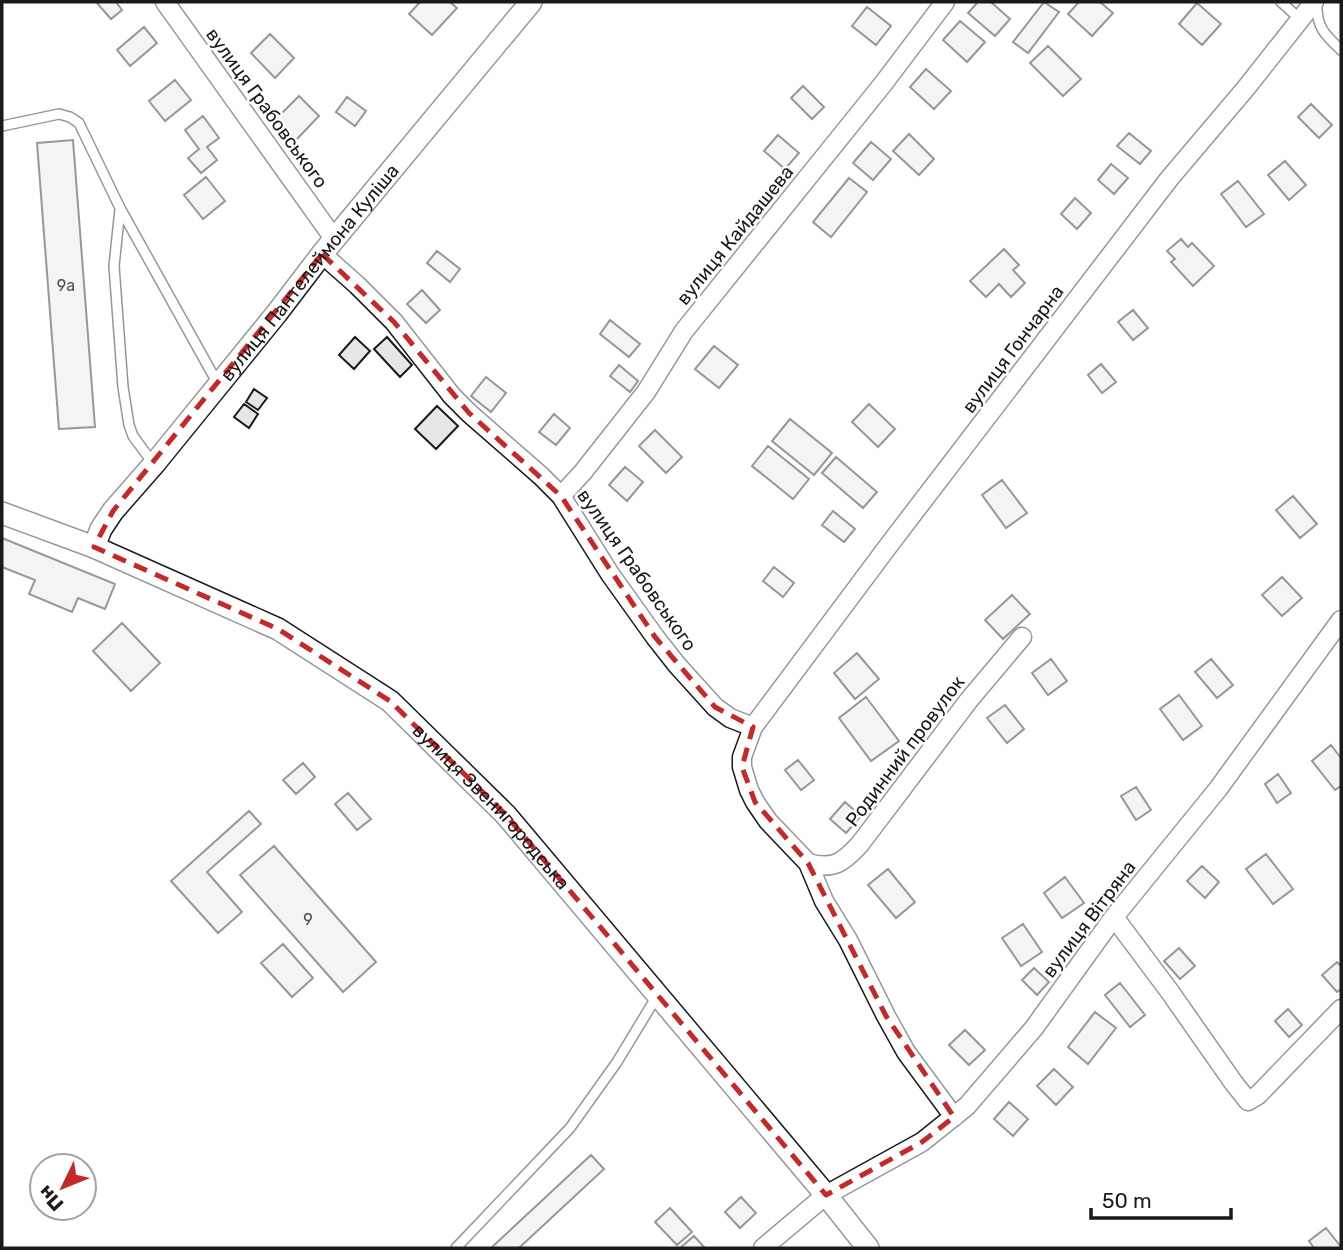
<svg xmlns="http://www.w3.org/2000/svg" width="1343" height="1250" font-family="Rubik,sans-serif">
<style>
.building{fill:#e6e6e6;stroke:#1a1a1a;stroke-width:2}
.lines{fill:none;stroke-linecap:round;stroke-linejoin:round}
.service-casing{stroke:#1a1a1a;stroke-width:12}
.minor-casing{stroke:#1a1a1a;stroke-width:21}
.tertiary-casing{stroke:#1a1a1a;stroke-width:24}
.service{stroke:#fff;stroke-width:9}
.minor{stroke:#fff;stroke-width:18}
.tertiary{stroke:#fff;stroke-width:21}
.marked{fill:none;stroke:#c62828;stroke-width:5;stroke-dasharray:14 9;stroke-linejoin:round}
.labels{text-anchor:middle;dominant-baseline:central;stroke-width:5;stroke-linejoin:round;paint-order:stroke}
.number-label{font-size:16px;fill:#4d4d4d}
.street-label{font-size:19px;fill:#1a1a1a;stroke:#fff}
</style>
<rect width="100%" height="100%" fill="#fff"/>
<path class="building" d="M96,2H116L122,10L111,19Z
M420,2H450L457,8L432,35L409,14Z
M978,2H991L1010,19L995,36L968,13Z
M1044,2L1059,12L1028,53L1013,42Z
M1079,2H1100L1113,13L1092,36L1068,14Z
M1197,3L1221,24L1202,45L1179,24Z
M867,7L891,26L876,45L852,26Z
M960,21L985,42L967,62L943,40Z
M144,27L157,43L130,66L117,50Z
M270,34L294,58L275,78L251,53Z
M1048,46L1081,79L1063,96L1030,63Z
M926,69L951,91L934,109L910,87Z
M175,80L191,100L165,121L149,101Z
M803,86L824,107L812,119L791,98Z
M299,96L319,116L296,140L275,120Z
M347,97L366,111L355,126L336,112Z
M1311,104L1332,125L1319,138L1298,117Z
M203,116L219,138L207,147L217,160L201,173L188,158L199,149L185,130Z
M1129,133L1151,151L1140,164L1117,146Z
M909,134L934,159L919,175L893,151Z
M778,135L799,153L785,169L764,151Z
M73,140L95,427L59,429L37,143Z
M871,142L891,159L873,180L853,163Z
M1285,161L1306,185L1289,200L1268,175Z
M1111,164L1128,178L1114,194L1098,180Z
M206,177L225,201L203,219L184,195Z
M849,178L867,192L831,237L813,222Z
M1238,181L1264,214L1246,227L1221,194Z
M1075,198L1091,213L1077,229L1061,214Z
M1181,239L1188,247L1192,243L1214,266L1193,286L1171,262L1175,259L1167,251Z
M1004,249L1019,265L1013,270L1025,283L1011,297L999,284L986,297L970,281Z
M437,251L460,269L450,282L427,263Z
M422,290L440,310L426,323L407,304Z
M1133,310L1148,328L1133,340L1118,322Z
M610,320L640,344L629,357L600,334Z
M355,337L370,351L354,369L339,355Z
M387,337L412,365L400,377L374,349Z
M714,346L738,365L719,388L695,369Z
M1101,364L1116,382L1102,393L1088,375Z
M619,365L638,381L630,392L610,376Z
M486,377L506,393L491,412L471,396Z
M254,389L267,398L258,410L246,402Z
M244,404L258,414L249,428L234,417Z
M869,404L895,429L878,447L852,422Z
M437,406L458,426L436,449L415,429Z
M554,414L570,428L556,445L539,432Z
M790,419L832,453L814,475L772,441Z
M655,430L682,457L666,473L639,446Z
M768,446L809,479L793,499L752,466Z
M836,457L877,492L863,508L822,473Z
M625,467L643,482L627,501L609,485Z
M1002,480L1027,513L1006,528L982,495Z
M1293,496L1317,524L1300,538L1276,510Z
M833,511L855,529L844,542L822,525Z
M2,538L115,584L105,609L78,598L72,612L29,594L35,580L2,567Z
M774,567L794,583L783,597L763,581Z
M1282,577L1302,598L1282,616L1262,595Z
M1012,595L1030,614L1003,639L985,620Z
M122,623L160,663L131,691L93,651Z
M857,653L879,679L855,699L834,673Z
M1051,659L1067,681L1048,695L1032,673Z
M1211,659L1233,685L1217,698L1195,672Z
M1179,695L1202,726L1183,740L1160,709Z
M866,697L899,741L871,761L839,718Z
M1005,705L1024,729L1007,743L987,718Z
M1331,745L1341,758V786L1335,790L1312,761Z
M798,760L814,780L801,790L785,770Z
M303,763L315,777L296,794L283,780Z
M1278,774L1291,793L1277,803L1265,784Z
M1136,787L1151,810L1136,820L1121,796Z
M348,793L371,819L357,830L335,804Z
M845,802L861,816L846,833L830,819Z
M249,811L261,824L207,872L242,912L218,933L171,881Z
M274,846L376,962L343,992L240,875Z
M1266,854L1293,889L1273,904L1246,869Z
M1202,866L1219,882L1205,898L1187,881Z
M888,869L915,902L896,918L868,885Z
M1065,877L1084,903L1062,918L1044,893Z
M1023,924L1042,952L1021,966L1002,938Z
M283,944L313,978L292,997L261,963Z
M1179,948L1195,966L1180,979L1164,961Z
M1337,962L1341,966V989L1337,992L1322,975Z
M1034,968L1049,982L1037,995L1022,980Z
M1120,983L1145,1015L1130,1027L1105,995Z
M1288,1009L1302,1025L1289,1037L1275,1021Z
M1095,1012L1116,1028L1088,1064L1068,1047Z
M965,1030L985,1050L969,1065L949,1045Z
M1054,1069L1073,1087L1056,1105L1037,1086Z
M1009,1102L1028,1119L1013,1136L994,1119Z
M591,1155L604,1169L519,1248H491Z
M741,1197L756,1213L740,1228L725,1212Z
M670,1208L692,1232L677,1245L655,1222Z
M1326,1228L1341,1247L1340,1248H1314L1309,1241Z
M694,1236L705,1248H680Z"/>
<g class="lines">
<g class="service-casing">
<path id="service" d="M1281,2L1300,19
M1317,3C1316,27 1325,35 1341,50
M2,126L59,114L70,117L79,123L120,208L218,384
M120,209L114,266L123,387L129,425L133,436L147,455L155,462
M456,1248L570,1128L617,1062L657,996"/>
</g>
<g class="minor-casing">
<path id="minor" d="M165,2L335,240
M322,254L357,285L394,322L452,396L469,413L541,476L561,496L610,574L655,637L677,665L715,707L730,718L753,727L742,757V767L749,790L755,802L768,821L808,863L824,901L848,940L886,1016L906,1052L954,1117
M561,496L583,472L646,392L684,331L883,84L945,2
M753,727L892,541L1169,179L1246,88L1314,2
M808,863C833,870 843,863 860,844L969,700L1022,637
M1114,917L1170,992L1233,1082L1248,1101L1258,1095L1341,1009
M763,1248L826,1195L922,1142L967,1106L1034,1028L1114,917L1218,789L1341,620"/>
</g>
<g class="tertiary-casing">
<g id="tertiary">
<path id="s1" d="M2,513L94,547L278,629L390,701L506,815L826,1195L868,1248"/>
<path id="s2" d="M94,547L101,529L113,511L155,463L277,313L322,254L531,2"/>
</g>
</g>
<use href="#service" class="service"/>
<use href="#minor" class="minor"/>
<use href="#tertiary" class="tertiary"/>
</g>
<path d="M0 0H1343V1250H0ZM322,254L394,322L469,413L561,496L655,637L715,707L753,727L742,767L755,802L808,863L886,1016L954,1117L922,1142L826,1195L506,815L390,701L278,629L94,547L113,511Z" fill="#fff" fill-opacity=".55" fill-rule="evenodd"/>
<path class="marked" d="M322,254L394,322L469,413L561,496L655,637L715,707L753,727L742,767L755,802L808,863L886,1016L954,1117L922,1142L826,1195L506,815L390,701L278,629L94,547L113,511Z"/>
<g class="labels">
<g class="number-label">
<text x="66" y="285">9а</text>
<text x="308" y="919">9</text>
</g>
<g class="street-label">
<text transform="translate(267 108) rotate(54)">вулиця Грабовського</text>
<text transform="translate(735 235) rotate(-51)">вулиця Кайдашева</text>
<text stroke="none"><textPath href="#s2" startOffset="350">вулиця Пантелеймона Куліша</textPath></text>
<text transform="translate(1013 349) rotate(-53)">вулиця Гончарна</text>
<text transform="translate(637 570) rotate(55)">вулиця Грабовського</text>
<text transform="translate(905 751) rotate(-53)">Родинний провулок</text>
<text stroke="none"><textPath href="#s1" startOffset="579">вулиця Звенигородська</textPath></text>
<text transform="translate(1089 919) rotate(-53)">вулиця Вітряна</text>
</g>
</g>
<rect width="1343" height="1250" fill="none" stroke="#1a1a1a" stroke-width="7"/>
<g transform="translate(63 1187) rotate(227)"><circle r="33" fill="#ffffff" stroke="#a3a3a3" stroke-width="2"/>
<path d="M0-5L12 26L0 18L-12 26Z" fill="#c62828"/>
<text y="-10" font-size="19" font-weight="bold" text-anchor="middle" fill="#1a1a1a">Пн</text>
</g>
<path d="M1091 1208v10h140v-10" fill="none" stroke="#1a1a1a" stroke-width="3.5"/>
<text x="1102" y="1208" font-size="21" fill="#1a1a1a" stroke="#ffffff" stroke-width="5" paint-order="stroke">50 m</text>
</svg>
